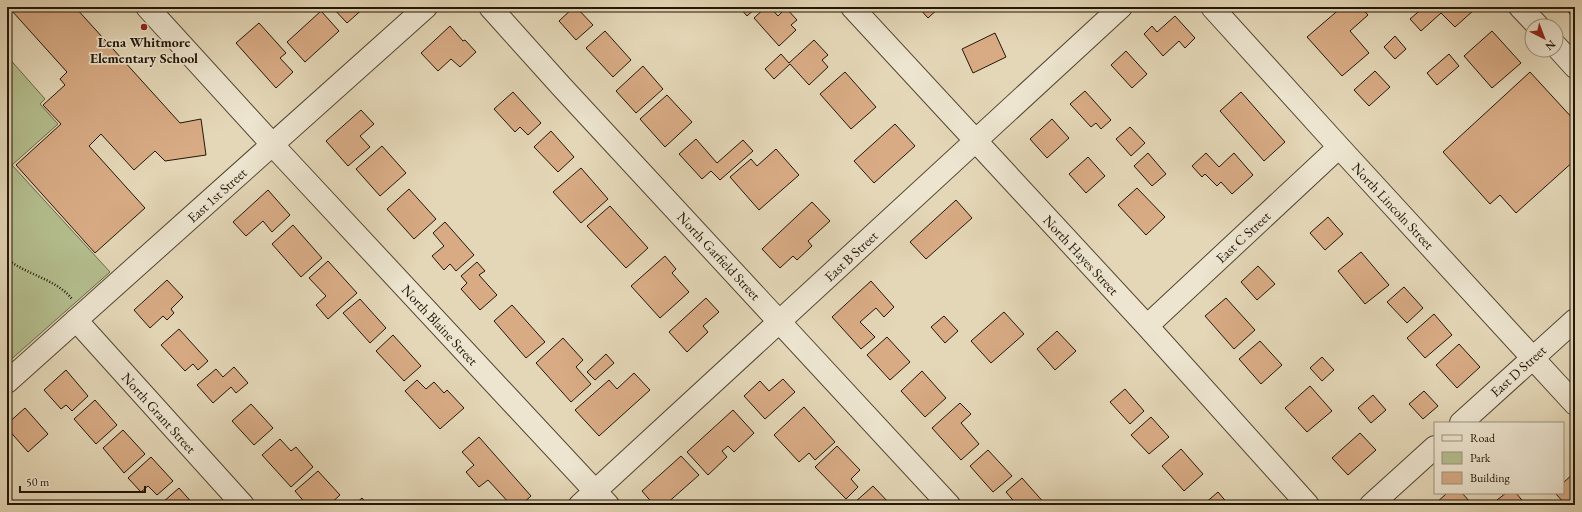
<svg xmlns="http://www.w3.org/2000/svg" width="1582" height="512" font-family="'EB Garamond',serif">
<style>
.green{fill:#b4be8e;stroke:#6c6a4a}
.building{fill:#d8ab85;stroke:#231707}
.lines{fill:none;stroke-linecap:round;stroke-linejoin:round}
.minor-casing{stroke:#534733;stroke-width:24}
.path{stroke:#231707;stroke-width:2.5;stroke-dasharray:1 2;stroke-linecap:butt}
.minor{stroke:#ede5d0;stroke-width:22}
.poi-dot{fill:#8f2418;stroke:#ede5d0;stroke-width:1.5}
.labels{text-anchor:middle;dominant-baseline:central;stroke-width:3.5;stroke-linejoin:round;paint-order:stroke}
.poi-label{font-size:14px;font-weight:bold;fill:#231707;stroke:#ede5d0}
.street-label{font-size:14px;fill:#231707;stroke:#ede5d0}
</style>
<rect width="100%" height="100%" fill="#e4d7b7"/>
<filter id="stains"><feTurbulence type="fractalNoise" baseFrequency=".005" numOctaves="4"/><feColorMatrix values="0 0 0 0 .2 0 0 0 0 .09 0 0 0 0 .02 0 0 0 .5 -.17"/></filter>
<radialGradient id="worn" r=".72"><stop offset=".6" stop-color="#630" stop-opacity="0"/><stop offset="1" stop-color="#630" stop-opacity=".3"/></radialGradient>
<path class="green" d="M7,56L45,99L40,104L58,124L12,165L110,272L7,363Z"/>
<path class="building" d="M17,7H75L180,123L201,119L206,155L165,161L155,151L134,170L101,134L89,146L145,208L95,253L16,165L61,124L43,105L65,85L60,79L67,72L12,11Z
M332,7H365L347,23Z
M574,7H576L593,25L576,40L559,21Z
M739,7H757L747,16Z
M766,7H770L778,16L786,8L797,20L791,25L796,30L779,46L754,18Z
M918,7H940L928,18Z
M1342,7H1361L1368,15L1350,31L1369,53L1342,76L1307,37Z
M1424,7H1471L1474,10L1455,27L1441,13L1421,31L1410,19Z
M1564,7H1575V14L1572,16Z
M321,11L339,31L305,62L287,42Z
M1175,16L1195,38L1185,48L1179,41L1163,56L1144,34L1152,26L1157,32Z
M259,23L286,53L280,58L293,72L276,88L236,43Z
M450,26L463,41L465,40L476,52L460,67L451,59L438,71L421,53Z
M605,31L631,60L613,77L586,48Z
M1492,31L1521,63L1492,88L1464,56Z
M995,33L1006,57L973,73L962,49Z
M1395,36L1406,49L1395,59L1384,47Z
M814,40L828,55L822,60L828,67L809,85L790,64L774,79L765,69L781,54L789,63Z
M1126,51L1147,74L1132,88L1111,65Z
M1449,54L1459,66L1437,85L1427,73Z
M643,66L663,89L636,113L616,91Z
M1375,71L1390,87L1369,106L1354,90Z
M845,72L876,107L851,129L820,94Z
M1530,72L1575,121V160L1516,213L1500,195L1490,204L1443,152Z
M1085,91L1111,120L1101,129L1096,123L1091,127L1070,104Z
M513,92L541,123L528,135L520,127L515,132L494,109Z
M1241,92L1285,142L1264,161L1220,111Z
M667,95L692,122L665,147L640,119Z
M361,110L374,124L360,136L370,147L348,166L326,141Z
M1052,119L1069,138L1047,158L1030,139Z
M895,124L915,146L874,183L854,161Z
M1130,127L1145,143L1131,156L1116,139Z
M551,131L574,157L558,172L534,147Z
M696,139L717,163L743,140L753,151L720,180L711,171L702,179L679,154Z
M382,146L406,173L380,196L356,169Z
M776,149L799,175L759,210L730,177L751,159L757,166Z
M1148,153L1166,174L1152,186L1134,166Z
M1206,153L1219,167L1234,153L1253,175L1232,194L1221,182L1217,186L1205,174L1202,177L1192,166Z
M1088,157L1105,176L1086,193L1069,174Z
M581,168L608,199L581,223L553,192Z
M1137,188L1165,217L1146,235L1118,205Z
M409,189L436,219L414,239L387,209Z
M268,190L290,215L272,232L263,221L246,236L233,222Z
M956,200L972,218L926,259L910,242Z
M812,202L830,221L808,241L812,246L797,260L793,256L780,268L762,249Z
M610,206L648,248L626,268L587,226Z
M1328,217L1343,234L1325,250L1310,233Z
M445,222L474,255L456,271L450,264L444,270L432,256L444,246L433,233Z
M293,225L322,258L301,277L272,244Z
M1361,252L1389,285L1365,304L1338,271Z
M665,256L676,269L672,273L689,292L660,318L631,286Z
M328,261L357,293L328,319L316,305L326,296L309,278Z
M477,262L485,271L479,275L497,295L480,310L461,289L467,283L461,276Z
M1258,266L1275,284L1257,300L1241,282Z
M167,280L183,297L171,309L174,313L167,320L163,316L150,328L134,310Z
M871,281L894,307L884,317L876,308L860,322L875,337L861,349L832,317Z
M1404,287L1423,308L1407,323L1387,302Z
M706,298L719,312L703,326L708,332L687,352L669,332Z
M1226,298L1255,330L1234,349L1205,316Z
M360,299L386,328L370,343L343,313Z
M512,305L545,342L526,358L494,321Z
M1004,312L1024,334L991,363L971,341Z
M1434,314L1452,335L1425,358L1407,338Z
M944,316L958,331L945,343L931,327Z
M179,329L208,361L198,370L193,364L185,371L161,345Z
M1057,331L1076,351L1055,370L1037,349Z
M393,335L421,366L404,381L376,351Z
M887,337L910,362L890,380L867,355Z
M563,338L583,360L576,367L591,384L571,402L536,363Z
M1260,341L1282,365L1261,384L1239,359Z
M1459,344L1480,367L1457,388L1436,365Z
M606,354L614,363L595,380L587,372Z
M1322,357L1334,370L1322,381L1310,368Z
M234,367L248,383L236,393L231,387L213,403L197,385L216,369L223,377Z
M66,370L88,396L72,411L66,405L61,409L44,390Z
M922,371L946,398L925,417L901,391Z
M634,373L650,390L599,436L575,410L609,380L617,389Z
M783,379L795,392L765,419L744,396L760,381L769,391Z
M417,380L426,389L434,382L444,393L447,390L464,408L440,429L405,391Z
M1310,386L1332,411L1307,432L1285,408Z
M1125,389L1144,411L1130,424L1110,402Z
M1424,391L1438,406L1423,419L1409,404Z
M1373,395L1386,410L1371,423L1358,408Z
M95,400L117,425L96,444L74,419Z
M960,403L971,414L961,423L979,444L961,460L932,428Z
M251,404L273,428L254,445L232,421Z
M804,407L835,442L815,460L809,453L799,462L774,435Z
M25,408L48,434L28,452L7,428V424Z
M733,410L754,433L734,452L728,446L722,451L727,457L708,475L687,452Z
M1151,417L1169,437L1149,454L1131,435Z
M123,430L145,454L124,473L103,448Z
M1360,433L1376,450L1348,475L1332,458Z
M479,437L531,496L521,505H511L488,480L479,487L466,472L474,465L462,452Z
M280,439L291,451L296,447L313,467L291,487L262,455Z
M837,446L860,470L851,479L858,487L846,499L815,467Z
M1181,449L1203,474L1184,491L1162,466Z
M988,450L1012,476L993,492L970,466Z
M681,456L699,475L665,505H654L642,491Z
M151,457L173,481L157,495L148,486L141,492L128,478Z
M318,471L340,495L329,505H307L295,491Z
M1575,472V504L1566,505L1555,493H1563V483Z
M1022,478L1046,505H1017L1006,492Z
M873,486L891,505H856L854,503Z
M179,488L194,505H166L163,502Z
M1218,492L1229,505H1203Z
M1447,493H1462L1471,503L1469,505H1434Z
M1506,493H1516L1526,505H1501L1497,500Z
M362,498L368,505H354Z"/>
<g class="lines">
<g class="minor-casing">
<path id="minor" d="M147,7L282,155L608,505
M490,7L561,86L949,505
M852,7L1147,326L1308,505
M1212,7L1339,147L1575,404
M1520,7L1538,26
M1556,46L1575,67
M76,320L243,505
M1147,326L1339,147
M7,382L426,7
M1461,423L1575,320
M580,505L1121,7
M1371,505L1435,447"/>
</g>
<path class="path" d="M7,259C27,275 56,279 72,299"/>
<use href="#minor" class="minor"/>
</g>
<circle class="poi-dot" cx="144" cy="27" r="4"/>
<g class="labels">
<g class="poi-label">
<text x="144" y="42">Lena Whitmore<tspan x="144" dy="16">Elementary School</tspan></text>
</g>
<g class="street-label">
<text transform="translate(217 195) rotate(-42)">East 1st Street</text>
<text transform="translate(1393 206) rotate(47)">North Lincoln Street</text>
<text transform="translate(1243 237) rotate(-43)">East C Street</text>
<text transform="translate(1081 255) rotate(47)">North Hayes Street</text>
<text transform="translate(719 256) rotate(47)">North Garfield Street</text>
<text transform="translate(851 256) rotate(-43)">East B Street</text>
<text transform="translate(440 325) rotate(47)">North Blaine Street</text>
<text transform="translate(1518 371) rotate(-42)">East D Street</text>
<text transform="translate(159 413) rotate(48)">North Grant Street</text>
</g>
</g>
<rect width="1582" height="512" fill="none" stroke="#e4d7b7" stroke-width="24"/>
<rect x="8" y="8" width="1566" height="496" fill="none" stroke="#231707" stroke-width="2"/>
<rect x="12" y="12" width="1558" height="488" fill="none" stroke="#231707"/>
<rect x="1434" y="422" width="130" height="72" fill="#ede5d0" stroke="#9c9380"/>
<rect x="1442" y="435" width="20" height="6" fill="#ede5d0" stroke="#9c9380"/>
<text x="1470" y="442" font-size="12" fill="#231707">Road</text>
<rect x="1442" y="452" width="20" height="12" fill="#b4be8e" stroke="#9c9380"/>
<text x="1470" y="462" font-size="12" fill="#231707">Park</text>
<rect x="1442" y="472" width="20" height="12" fill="#d8ab85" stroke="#9c9380"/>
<text x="1470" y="482" font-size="12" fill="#231707">Building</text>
<g transform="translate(1544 38) rotate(138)"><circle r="19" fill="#ede5d0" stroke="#9c9380"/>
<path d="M0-3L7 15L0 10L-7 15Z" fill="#8f2418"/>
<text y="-6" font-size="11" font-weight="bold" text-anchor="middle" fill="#231707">N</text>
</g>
<path d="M20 486v6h125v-6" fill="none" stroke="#231707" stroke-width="2"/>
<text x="26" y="486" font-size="12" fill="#231707" stroke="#ede5d0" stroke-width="3" paint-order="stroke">50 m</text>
<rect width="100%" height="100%" filter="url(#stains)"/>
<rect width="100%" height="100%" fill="url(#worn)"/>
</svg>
